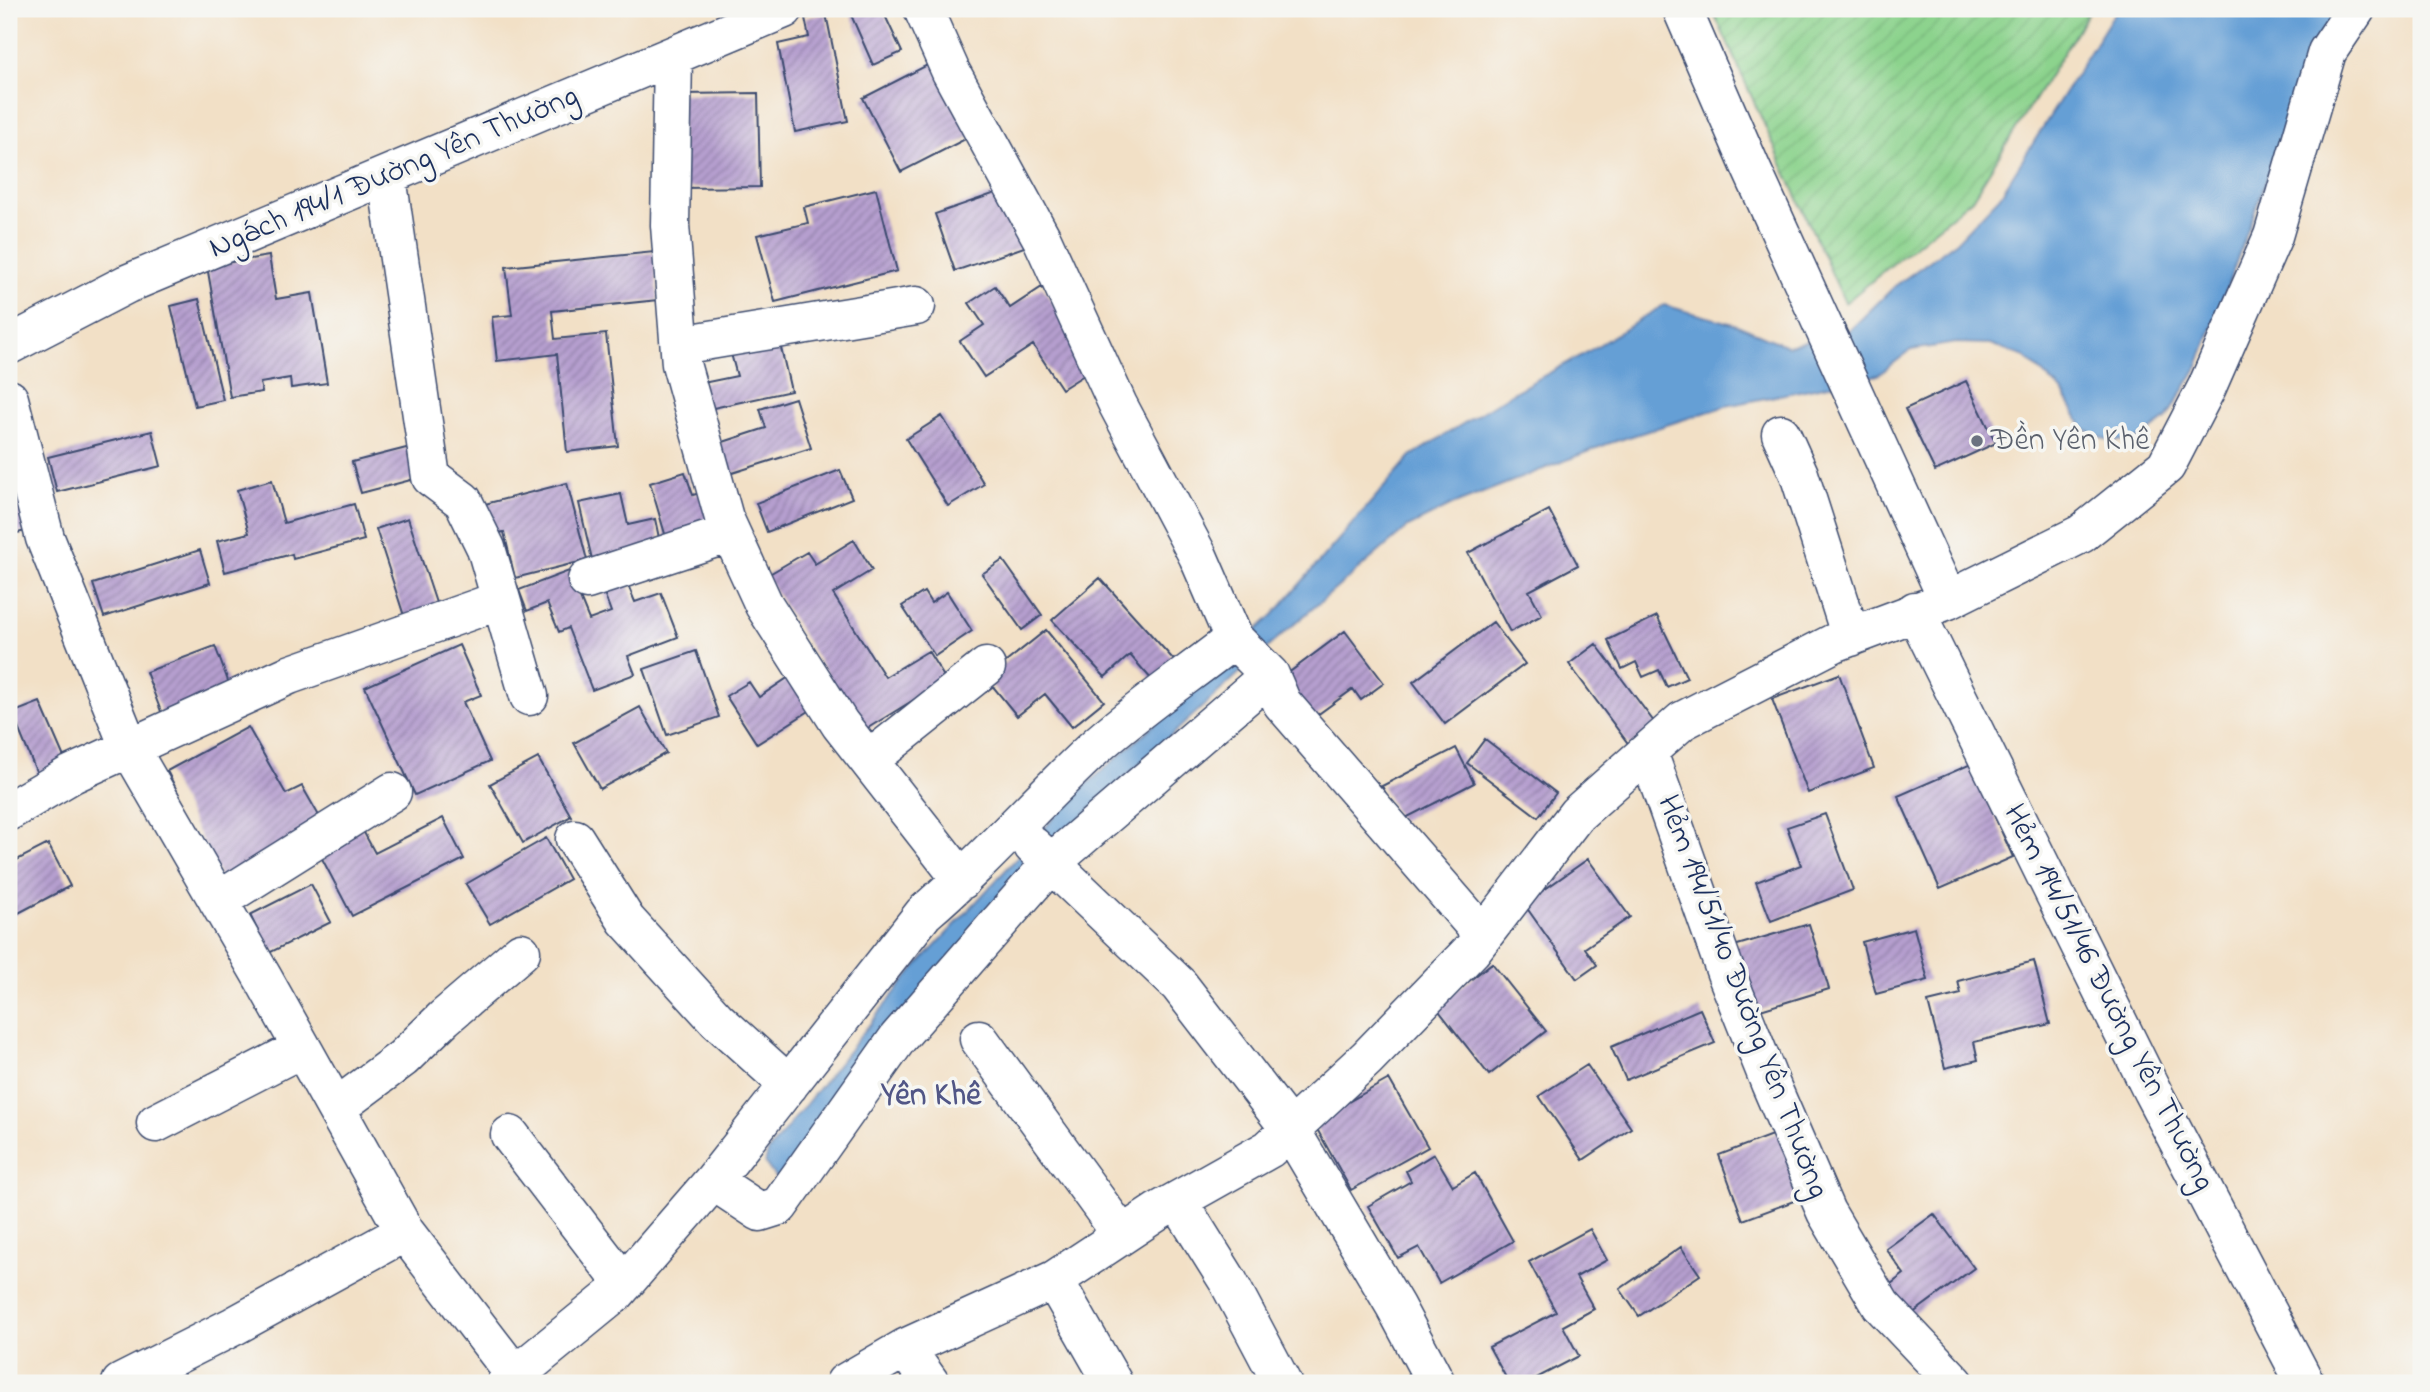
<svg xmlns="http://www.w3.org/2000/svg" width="2430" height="1392" font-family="'Indie Flower',sans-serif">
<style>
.garden{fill:url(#garden-furrows);stroke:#548176;stroke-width:2}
.water{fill:#659fd5;stroke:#40679a;stroke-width:2}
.building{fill:url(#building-hatch)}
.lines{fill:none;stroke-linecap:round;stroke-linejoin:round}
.minor-casing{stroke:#3b4a6e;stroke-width:41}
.minor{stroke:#fff;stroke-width:38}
.worship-dot{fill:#6b7280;stroke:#f6f6f2;stroke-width:2.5}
.labels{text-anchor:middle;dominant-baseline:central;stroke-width:7;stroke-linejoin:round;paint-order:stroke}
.street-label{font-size:32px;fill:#1b2f5e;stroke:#f6f6f2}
.worship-label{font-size:32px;fill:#5b616d;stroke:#f6f6f2;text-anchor:start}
.neighbourhood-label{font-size:33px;font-weight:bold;fill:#515686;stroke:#f6f6f2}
</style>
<defs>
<pattern id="garden-furrows" width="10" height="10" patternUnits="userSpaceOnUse" patternTransform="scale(1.75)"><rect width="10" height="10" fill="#8cd38d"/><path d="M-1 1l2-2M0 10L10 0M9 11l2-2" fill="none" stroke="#78b57c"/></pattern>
<pattern id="building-hatch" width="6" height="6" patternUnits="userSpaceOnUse" patternTransform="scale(1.75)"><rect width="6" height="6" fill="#b69fcf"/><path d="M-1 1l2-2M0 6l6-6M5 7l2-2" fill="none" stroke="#9382ab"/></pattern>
</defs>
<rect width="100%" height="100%" fill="#f6f6f2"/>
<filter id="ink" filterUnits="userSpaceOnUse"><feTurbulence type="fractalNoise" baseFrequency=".0143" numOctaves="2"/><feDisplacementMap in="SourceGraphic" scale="14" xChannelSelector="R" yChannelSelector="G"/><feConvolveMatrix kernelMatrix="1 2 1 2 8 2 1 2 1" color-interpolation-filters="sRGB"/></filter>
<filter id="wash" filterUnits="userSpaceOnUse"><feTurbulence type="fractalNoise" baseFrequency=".00686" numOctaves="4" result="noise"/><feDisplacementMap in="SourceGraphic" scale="28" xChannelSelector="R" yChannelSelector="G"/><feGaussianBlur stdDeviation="1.57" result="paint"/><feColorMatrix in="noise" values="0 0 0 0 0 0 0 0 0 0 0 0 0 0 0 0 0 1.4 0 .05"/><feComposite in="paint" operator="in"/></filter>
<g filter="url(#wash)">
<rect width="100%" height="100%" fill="#f2e0c6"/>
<path class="garden" d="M1712,9H2091L1972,199L1845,303Z"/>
<path class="water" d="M2117,9H2342L2300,88L2198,366L2166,419L2140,438L2110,442L2083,428L2062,391L2025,357L1990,344L1956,343L1911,350L1878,375L1726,406L1607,444L1452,505L1408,527L1270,645L1072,826L784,1178L775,1177L765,1163L768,1152L913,970L1077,793L1170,711L1274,614L1411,456L1514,392L1584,354L1664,305L1737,325L1787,346L1849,331L1895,286L1957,241L2000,196Z"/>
<g id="blocks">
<path class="building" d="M865,9H882L902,52L873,65L851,15Z
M826,14L848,121L795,132L778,44L809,37L805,18Z
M943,57L981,131L901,172L863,98Z
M758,93L760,187L683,188L681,94Z
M1010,188L1030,245L955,271L935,214Z
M876,189L897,271L775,302L757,235L808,223L804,207Z
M654,252L658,300L552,311L555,339L606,334L618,446L567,452L557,354L497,361L492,317L512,315L506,267Z
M269,256L276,299L312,293L327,383L291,388L290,378L260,383L262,392L230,397L207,266Z
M995,286L1010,308L1042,287L1095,368L1062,389L1033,345L984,377L960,341L984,325L969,303Z
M199,299L223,400L195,406L171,306Z
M778,335L791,391L704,410L698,384L737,376L729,346Z
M1966,381L1996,443L1935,471L1905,409Z
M795,398L811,448L723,476L714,445L766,428L760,409Z
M942,416L984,484L948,506L906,439Z
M152,431L161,466L57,492L48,457Z
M418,445L426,476L361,493L352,462Z
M840,470L852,498L767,532L756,503Z
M685,472L693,495L713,489L724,528L668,544L650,483Z
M272,480L284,523L354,504L364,540L293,559L292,554L225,572L217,541L249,533L237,490Z
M567,483L587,560L515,578L504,532L493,534L485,504Z
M30,494L38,528L9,535V500Z
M621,494L628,525L655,519L662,552L594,568L579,503Z
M1549,510L1578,565L1529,591L1542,615L1510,632L1468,553Z
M408,518L438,609L405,619L376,529Z
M854,540L872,570L833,594L885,677L928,651L946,680L863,731L766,576L807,552L815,564Z
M200,550L210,583L104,617L93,584Z
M1003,560L1042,615L1022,630L982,574Z
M569,571L589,620L611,612L600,582L623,573L635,602L661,593L678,637L628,656L635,674L592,690L568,628L559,632L547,603L527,611L519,590Z
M1100,578L1182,669L1160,689L1130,655L1105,677L1052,620Z
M924,592L931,603L947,592L972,631L935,656L902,606Z
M1657,616L1687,678L1667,687L1659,670L1643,677L1636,662L1622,669L1608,640Z
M1493,622L1525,664L1445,724L1413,682Z
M1046,630L1104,701L1072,727L1045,694L1017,716L986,678Z
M1345,631L1384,683L1361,700L1353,689L1313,718L1283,677Z
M1596,644L1657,726L1630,746L1569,664Z
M459,645L481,695L463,702L490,761L415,795L365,687Z
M215,646L231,689L162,714L146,672Z
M696,651L719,717L667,735L644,669Z
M795,673L817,706L757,744L726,696L749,682L759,697Z
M1839,674L1874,768L1808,793L1772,699Z
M40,702L69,769L40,781L12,713Z
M640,707L666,753L600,789L574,743Z
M248,727L286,794L302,786L326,828L224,883L167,771Z
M1485,739L1556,793L1538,817L1467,763Z
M1456,748L1474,783L1400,821L1382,786Z
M538,758L571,816L523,843L490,784Z
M1971,764L2013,857L1940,889L1898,796Z
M1825,814L1853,890L1771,921L1756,882L1801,865L1787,827Z
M443,818L464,859L352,916L317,849L361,827L375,853Z
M546,838L569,879L490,924L466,884Z
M48,844L70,886L9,918V864Z
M1588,859L1630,917L1585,948L1597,965L1577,979L1524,904Z
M311,884L331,922L269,953L250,915Z
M1809,924L1829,989L1754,1012L1734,946Z
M1914,928L1928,980L1876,994L1862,942Z
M2034,961L2050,1024L1974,1042L1978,1060L1945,1068L1928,1002L1961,994L1958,981Z
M1492,963L1546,1031L1489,1075L1436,1007Z
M1700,1009L1715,1043L1626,1080L1611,1047Z
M1587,1065L1631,1128L1583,1160L1539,1096Z
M1389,1079L1428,1147L1351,1190L1313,1122Z
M1785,1130L1810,1195L1743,1220L1719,1155Z
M1434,1154L1453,1186L1475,1173L1513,1241L1439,1283L1419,1247L1398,1258L1368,1206L1411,1181L1406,1171Z
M1934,1214L1974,1268L1909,1316L1887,1287L1904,1274L1886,1249Z
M1590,1229L1607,1260L1576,1277L1594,1309L1563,1326L1579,1356L1527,1383H1509L1489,1347L1556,1312L1529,1262Z
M1681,1247L1700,1275L1639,1316L1620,1289Z"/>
</g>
</g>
<g filter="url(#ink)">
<use href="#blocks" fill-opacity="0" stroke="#3b4a6e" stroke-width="2"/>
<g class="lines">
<g class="minor-casing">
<path id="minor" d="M923,9L951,72L1042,239L1118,405L1198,556L1234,639L1270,675L1282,703L1483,935
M1682,9L1751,168L1948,600
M673,56L670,225L681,364L724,518L764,605L840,724L962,880
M387,177L431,477L463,501L486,548L529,696
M9,345L127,284L784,9
M680,345L916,306
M9,399L45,538L129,747L264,980L405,1232L521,1383
M1781,434L1799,474L1851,637
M587,580L731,533
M1915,611L2152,1091L2305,1383
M1648,752L1726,973L1770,1083L1826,1212L1881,1305L1955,1383
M869,760L986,667
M9,811L72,774L289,675L501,600
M575,839L626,920L717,1020L789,1085
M1033,846L1179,985L1290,1129L1395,1306L1436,1383
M218,901L392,792
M979,1039L1122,1235
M336,1108L403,1058L444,1018L521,952
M156,1123L302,1048
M510,1135L624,1284
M713,1181L760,1212L779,1206L898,1038L1051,863L1270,675
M1178,1201L1228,1281L1282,1383
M1054,1280L1113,1383
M905,1348L930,1383
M121,1383L234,1326L405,1232
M506,1383L616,1293L713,1181L924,913C984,862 1036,802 1094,748C1137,709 1188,675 1234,639
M845,1383L905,1348L1054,1280L1157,1212L1269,1149L1367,1058L1472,950L1577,814L1682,721L1834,643L1948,600L2081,534L2166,466L2207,387L2273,236L2327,52L2356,9"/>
</g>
<use href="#minor" class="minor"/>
</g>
</g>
<circle class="worship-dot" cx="1977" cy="441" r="7"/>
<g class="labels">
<g class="street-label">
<text transform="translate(394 173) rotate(-23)">Ngách 194/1 Đường Yên Thường</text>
<text transform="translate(1742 997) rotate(69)">Hẻm 194/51/40 Đường Yên Thường</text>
<text transform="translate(2108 998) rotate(63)">Hẻm 194/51/46 Đường Yên Thường</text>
</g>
<g class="worship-label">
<text x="1991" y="441">Đền Yên Khê</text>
</g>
<g class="neighbourhood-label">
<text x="931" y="1096">Yên Khê</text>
</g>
</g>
<rect width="2430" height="1392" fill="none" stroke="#f6f6f2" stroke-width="35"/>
</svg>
